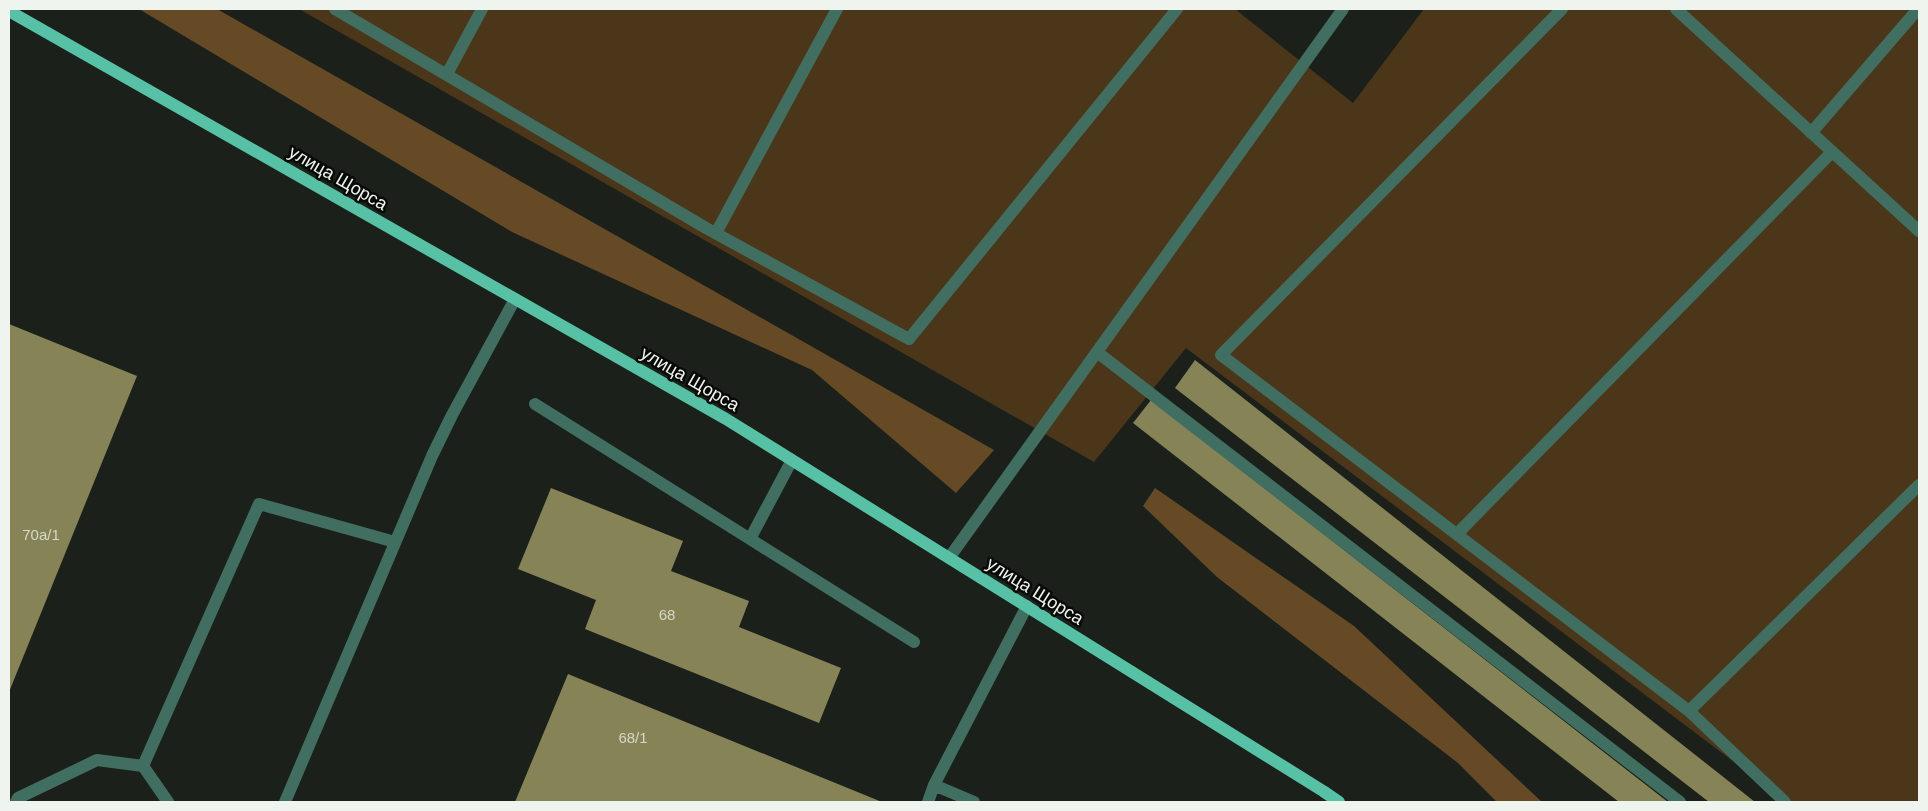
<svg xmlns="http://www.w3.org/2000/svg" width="1928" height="811" font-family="Arial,sans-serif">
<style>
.green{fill:#4c3619}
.forest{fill:#664a25}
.building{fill:#868456}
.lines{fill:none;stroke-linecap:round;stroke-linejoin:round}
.lane{stroke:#406f62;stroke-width:12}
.street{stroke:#406f62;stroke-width:12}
.primary{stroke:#57c1a5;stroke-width:12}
.labels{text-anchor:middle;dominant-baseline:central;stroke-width:5;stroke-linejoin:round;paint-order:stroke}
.number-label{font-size:15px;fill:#d5d8c8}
.street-label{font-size:18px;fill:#eff4ee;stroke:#070a07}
</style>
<rect width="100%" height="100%" fill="#1b211a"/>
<path class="green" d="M299,9H1235L1353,103L1424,9H1919V802H1784L1775,793L1186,348L1094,462Z"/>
<path class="forest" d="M139,9H217L994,450L956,493L812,370L512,232Z
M1155,488L1354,626L1542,802H1497L1458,763L1217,577L1143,506Z"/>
<path class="building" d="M9,324L137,376L9,692Z
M1195,360L1755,802H1709L1175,388Z
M1151,400L1668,802H1619L1133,423Z
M551,488L683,541L671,571L749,601L739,627L841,668L819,723L585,629L596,600L518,569Z
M568,674L882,802H515Z"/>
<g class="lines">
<path class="lane" d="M1562,9L1221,355L1689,711L1785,802
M447,74L482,9
M1811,133L1918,9
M716,233L837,9
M909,339L1177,9
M1097,352L1680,802
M535,404L750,539
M792,460L750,539L914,642
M1457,534L1832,152
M1689,711L1919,485
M143,766L259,504L395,542
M16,802L18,798L97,760L143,766L168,802
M928,802L934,785
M974,802L934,785L1027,606"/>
<path class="street" d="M335,9L706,228L909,339
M1676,9L1919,231
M949,558L1343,9
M285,802L432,456L452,415L515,299"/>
<path class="primary" d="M9,11L726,419L1323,791L1339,802"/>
</g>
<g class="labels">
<g class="number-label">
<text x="41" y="534">70а/1</text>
<text x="667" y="614">68</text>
<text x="633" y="737">68/1</text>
</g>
<g class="street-label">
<text transform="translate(338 178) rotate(30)">улица Щорса</text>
<text transform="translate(690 379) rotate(30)">улица Щорса</text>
<text transform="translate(1035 591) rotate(32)">улица Щорса</text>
</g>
</g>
<rect width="1928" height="811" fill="none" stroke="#eff4ee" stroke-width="20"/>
</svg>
